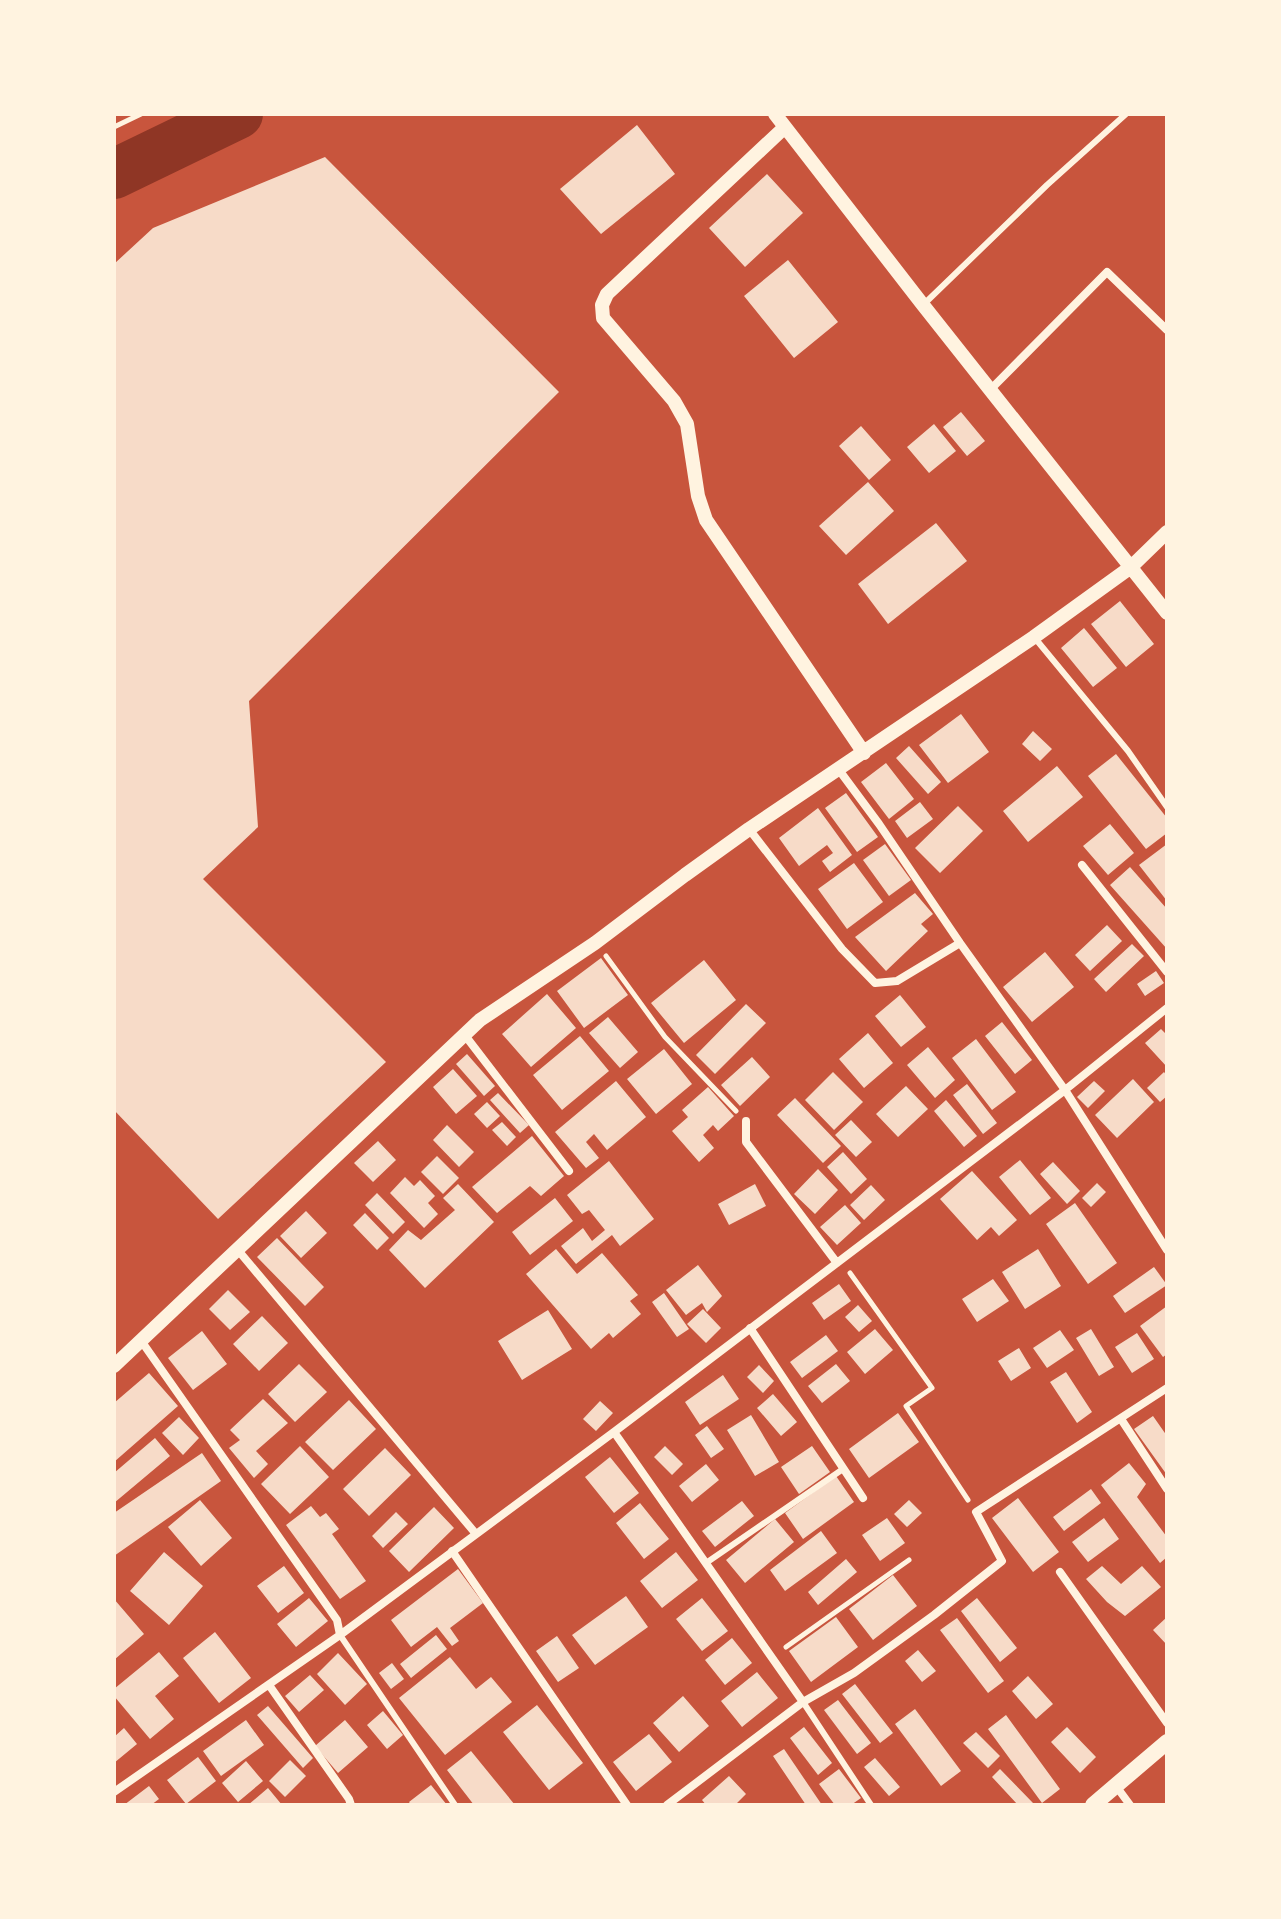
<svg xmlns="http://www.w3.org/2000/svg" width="1281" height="1919" font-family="'Source Serif 4',serif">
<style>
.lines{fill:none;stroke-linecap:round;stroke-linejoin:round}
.river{stroke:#8f3625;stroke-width:50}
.building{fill:#f7dbc8}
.path{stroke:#fff3e0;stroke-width:5}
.service{stroke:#fff3e0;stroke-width:6}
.minor{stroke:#fff3e0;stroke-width:8}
.tertiary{stroke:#fff3e0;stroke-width:14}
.secondary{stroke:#fff3e0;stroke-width:16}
</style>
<rect width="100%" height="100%" fill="#c8553d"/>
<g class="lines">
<path class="river" d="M114,174L238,114"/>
</g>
<path class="building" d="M637,125L675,174L601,234L560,189Z
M325,157L559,392L249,701L258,827L203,879L386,1062L218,1219L114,1110V264L153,228Z
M767,174L803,213L745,267L709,228Z
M788,260L838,322L794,358L744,296Z
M961,412L985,441L967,456L943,427Z
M934,424L956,451L929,473L907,447Z
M861,426L891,460L869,480L839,446Z
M868,482L894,511L846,555L819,526Z
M936,523L967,561L888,624L858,584Z
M1120,601L1154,644L1126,667L1091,624Z
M1084,628L1117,668L1093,687L1061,648Z
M961,714L989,752L948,783L919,745Z
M1033,731L1052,749L1040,761L1022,744Z
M909,746L941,782L928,794L896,758Z
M1116,754L1167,818V833L1146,849L1088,776Z
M886,763L914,799L889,819L861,782Z
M1057,766L1083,797L1028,842L1003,811Z
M846,793L878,837L857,852L825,808Z
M920,802L933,819L907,838L895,821Z
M958,806L983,831L940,873L915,848Z
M818,808L852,855L830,872L822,861L833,853L827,845L799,866L779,838Z
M1110,824L1134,853L1108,875L1083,846Z
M885,844L911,880L889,896L863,860Z
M1167,844V901L1139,865Z
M854,863L883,902L847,929L818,889Z
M1130,867L1167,909V949L1110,885Z
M915,893L933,914L921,924L928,931L886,971L855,937Z
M1107,925L1122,941L1090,971L1075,955Z
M1132,944L1144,956L1106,992L1094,979Z
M1045,952L1074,987L1032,1022L1003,987Z
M601,958L628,995L584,1028L557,991Z
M704,960L736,1000L684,1043L651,1003Z
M1156,971L1164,983L1145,996L1137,984Z
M547,994L576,1028L531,1067L502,1034Z
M900,995L926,1027L901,1047L875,1016Z
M746,1004L766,1023L715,1074L696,1055Z
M608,1017L638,1052L620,1068L589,1033Z
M1002,1022L1032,1060L1015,1074L985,1036Z
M1161,1029L1167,1035V1067L1145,1043Z
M868,1033L893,1063L864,1088L839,1059Z
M580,1036L609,1071L562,1110L533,1075Z
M976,1039L1016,1092L992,1110L952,1058Z
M928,1047L955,1080L935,1098L907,1065Z
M664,1049L692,1084L656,1114L627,1079Z
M467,1054L495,1086L484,1096L456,1064Z
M752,1057L770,1077L740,1106L721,1085Z
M453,1069L477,1096L456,1114L433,1087Z
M833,1072L863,1102L834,1130L805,1100Z
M1164,1072L1167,1076V1096L1160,1102L1147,1088Z
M1133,1079L1154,1102L1117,1138L1095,1115Z
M616,1081L646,1117L607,1150L594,1134L586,1142L599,1158L586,1168L555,1132Z
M1094,1081L1105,1091L1088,1108L1077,1097Z
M967,1084L997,1123L983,1134L953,1095Z
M906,1086L928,1109L898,1137L876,1114Z
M708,1087L734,1116L718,1131L713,1125L703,1135L714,1148L699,1162L672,1131L688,1117L682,1110Z
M498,1093L529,1125L520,1133L490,1100Z
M795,1098L841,1146L823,1163L777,1115Z
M946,1100L977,1136L964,1147L934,1111Z
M487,1102L500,1116L487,1128L474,1114Z
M851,1120L872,1142L856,1157L835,1135Z
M502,1122L516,1137L507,1146L492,1130Z
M447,1125L474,1152L459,1167L433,1140Z
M532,1136L564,1176L541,1196L530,1186L497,1213L472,1187Z
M378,1141L396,1160L373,1182L354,1163Z
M843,1152L867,1179L851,1194L827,1167Z
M437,1156L459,1178L443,1194L421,1172Z
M1020,1160L1051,1198L1030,1215L999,1177Z
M609,1161L654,1219L620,1246L612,1235L576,1264L561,1246L583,1228L592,1241L605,1230L589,1210L582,1214L567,1195Z
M1053,1162L1080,1191L1067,1204L1040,1174Z
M818,1169L838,1190L815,1214L794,1194Z
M972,1171L1017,1220L999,1236L991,1227L977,1240L940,1199Z
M405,1177L414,1186L420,1180L435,1196L428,1203L438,1214L424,1228L390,1193Z
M1097,1183L1106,1192L1091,1207L1082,1198Z
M458,1184L494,1222L425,1288L389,1250L408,1230L421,1240L455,1210L443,1198Z
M755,1184L766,1206L729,1225L718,1204Z
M871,1185L885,1200L864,1220L850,1205Z
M377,1193L405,1222L393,1234L365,1205Z
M555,1198L573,1221L530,1255L512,1232Z
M1075,1203L1117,1263L1088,1284L1046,1224Z
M845,1205L861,1223L837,1245L820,1227Z
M306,1211L327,1233L301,1258L280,1236Z
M365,1213L389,1238L377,1250L353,1225Z
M277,1238L324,1287L305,1306L257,1257Z
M556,1249L577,1274L602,1253L638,1295L630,1301L641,1314L613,1338L609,1333L591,1349L526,1274Z
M1038,1249L1061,1286L1025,1309L1002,1272Z
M698,1265L722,1296L707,1312L702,1303L686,1315L666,1290Z
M1154,1267L1167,1285L1125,1313L1113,1296Z
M993,1279L1009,1301L977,1322L962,1299Z
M839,1284L851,1301L824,1320L812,1303Z
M228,1290L250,1312L230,1330L209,1309Z
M664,1293L689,1329L677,1337L652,1302Z
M858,1305L872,1321L859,1332L845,1317Z
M1167,1306V1354L1163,1357L1140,1326Z
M703,1309L721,1328L706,1343L687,1324Z
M548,1310L572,1349L522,1380L498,1341Z
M262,1316L288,1343L259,1371L233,1344Z
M875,1329L893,1350L865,1374L847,1352Z
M1091,1329L1114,1367L1099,1376L1076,1338Z
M1060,1330L1074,1350L1047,1368L1033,1348Z
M202,1331L227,1364L193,1390L168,1358Z
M1137,1333L1154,1359L1132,1373L1115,1347Z
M826,1335L838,1351L802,1378L790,1362Z
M1019,1348L1031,1368L1011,1381L998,1361Z
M299,1364L327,1392L295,1422L268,1394Z
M836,1364L850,1381L822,1403L808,1386Z
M759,1365L774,1381L763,1393L747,1377Z
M1066,1372L1092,1412L1077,1423L1050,1382Z
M149,1373L178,1406L114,1462V1403Z
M723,1375L739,1399L700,1425L685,1402Z
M773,1394L797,1422L781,1436L757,1408Z
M263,1399L288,1423L256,1451L268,1464L254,1478L229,1448L240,1440L230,1430Z
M349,1400L376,1429L333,1470L305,1442Z
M600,1401L613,1413L596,1431L583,1419Z
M898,1413L919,1442L869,1478L849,1449Z
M751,1415L779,1462L755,1476L727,1430Z
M1153,1416L1167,1436V1475L1134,1429Z
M179,1417L199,1438L183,1455L162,1433Z
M707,1426L724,1449L711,1458L695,1435Z
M155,1438L170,1456L114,1503V1473Z
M300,1446L329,1477L290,1514L261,1484Z
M665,1446L683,1464L672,1475L654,1457Z
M812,1446L830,1472L799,1494L781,1467Z
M385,1448L411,1475L369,1516L343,1489Z
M202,1453L221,1481L114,1556V1513Z
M610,1457L639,1493L614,1513L585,1477Z
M1129,1463L1146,1484L1137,1497L1167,1537V1557L1160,1563L1101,1485Z
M706,1464L719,1480L692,1502L679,1486Z
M836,1476L854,1502L803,1539L785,1513Z
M1091,1489L1101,1503L1064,1531L1053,1517Z
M1018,1498L1059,1552L1033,1572L992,1518Z
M200,1500L232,1538L201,1566L168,1527Z
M909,1500L922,1513L907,1527L894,1514Z
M742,1501L754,1516L715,1547L702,1531Z
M640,1503L669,1539L644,1559L616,1523Z
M311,1506L320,1517L326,1513L339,1529L332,1534L366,1581L340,1599L286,1525Z
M434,1507L454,1528L409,1572L389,1551Z
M396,1512L408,1524L383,1548L372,1536Z
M887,1518L905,1543L880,1561L862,1535Z
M1104,1518L1119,1539L1088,1562L1072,1542Z
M775,1519L794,1542L745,1583L726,1560Z
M821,1531L837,1553L785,1591L770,1570Z
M164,1552L203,1586L169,1625L130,1591Z
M676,1552L698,1580L662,1608L640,1581Z
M846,1559L857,1572L818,1605L808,1592Z
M284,1566L304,1593L278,1613L257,1586Z
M1102,1566L1121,1584L1142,1566L1161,1587L1125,1616L1107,1602L1086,1579Z
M458,1569L483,1603L450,1628L459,1641L452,1646L437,1627L411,1647L391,1620Z
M893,1575L917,1606L873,1640L849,1609Z
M626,1596L648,1627L595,1665L572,1635Z
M309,1598L328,1621L296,1647L277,1624Z
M702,1598L728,1631L702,1651L676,1619Z
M977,1598L1017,1648L1000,1662L961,1611Z
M114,1599L144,1634L114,1660L115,1634Z
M836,1617L858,1647L811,1682L789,1651Z
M1167,1617V1645L1153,1630Z
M957,1618L1004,1681L988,1693L940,1630Z
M215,1632L251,1678L219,1703L183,1658Z
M436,1635L447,1649L411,1678L400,1664Z
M557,1636L579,1668L558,1682L536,1651Z
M732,1638L752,1663L725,1685L705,1660Z
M918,1650L936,1671L922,1682L905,1661Z
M159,1652L179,1676L155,1696L174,1719L150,1739L114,1696V1689Z
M338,1653L367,1684L345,1705L317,1674Z
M450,1657L476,1689L491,1677L512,1702L445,1755L399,1698Z
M392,1663L404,1679L391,1689L379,1673Z
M757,1672L778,1698L742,1727L721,1701Z
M310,1675L324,1690L299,1712L285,1696Z
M1028,1676L1053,1704L1036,1719L1012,1691Z
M855,1684L893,1733L880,1743L842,1694Z
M683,1696L709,1726L679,1752L653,1723Z
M838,1700L871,1743L857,1754L824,1710Z
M537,1705L583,1763L549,1790L503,1732Z
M268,1706L313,1758L303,1768L257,1715Z
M915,1709L961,1771L941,1786L895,1724Z
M383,1711L403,1735L387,1749L367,1725Z
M1006,1715L1060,1789L1042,1803L988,1729Z
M246,1720L264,1745L221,1776L203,1751Z
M345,1720L368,1747L338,1773L315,1746Z
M804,1727L832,1763L818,1775L790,1738Z
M1067,1727L1096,1757L1080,1773L1051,1742Z
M124,1728L137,1744L114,1763V1737Z
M976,1732L1000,1756L988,1768L963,1743Z
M649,1734L672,1762L636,1791L613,1762Z
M784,1749L822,1805H806L773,1756Z
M471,1751L515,1805H474L447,1770Z
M198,1757L216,1781L186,1804L167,1780Z
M875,1758L900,1787L889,1796L864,1767Z
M290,1760L306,1776L285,1797L269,1781Z
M246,1761L263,1781L238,1802L222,1783Z
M839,1769L861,1798L851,1805H835L819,1784Z
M1000,1769L1033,1803L1030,1805H1018L992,1777Z
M729,1776L746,1794L735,1805H706L702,1800Z
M431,1785L447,1805H411L409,1802Z
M149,1786L159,1799L151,1805H124Z
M268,1788L282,1805H248Z"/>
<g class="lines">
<path class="path" d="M114,127L141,114
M606,956L665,1037L736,1111
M850,1273L932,1388L906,1406L968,1500
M786,1647L909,1560"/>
<path class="service" d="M923,305L1047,185L1126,114
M1034,637L1128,751L1167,807
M706,1563L843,1469
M340,1635L455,1805
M803,1702L871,1805"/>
<path class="minor" d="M990,390L1107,272L1167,330
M839,770L879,824L960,943L1065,1090L1167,1250
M749,829L842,949L875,983L897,981L960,943
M1082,865L1167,972
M464,1034L569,1171
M746,1121V1142L837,1263
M237,1249L476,1534
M750,1328L863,1498
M142,1342L337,1620L340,1635
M1121,1419L1167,1489
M614,1432L803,1702
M452,1551L627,1805
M1060,1572L1167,1723
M269,1685L349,1799L351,1805
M1116,1786L1130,1805
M114,1792L340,1635L614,1432L1065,1090L1167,1008
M667,1805L803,1702L854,1673L934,1615L1002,1561L976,1512L1167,1388"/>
<path class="tertiary" d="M775,114L923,305L1167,613
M785,127L607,294L602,305L603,318L674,401L687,424L698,496L706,520L864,753
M114,1366L480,1020L595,943L685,875L749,829L1034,637L1131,567L1167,532"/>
<path class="secondary" d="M1093,1805L1167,1742"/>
</g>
<rect width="1281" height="1919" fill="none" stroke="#fff3e0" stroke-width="232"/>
</svg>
